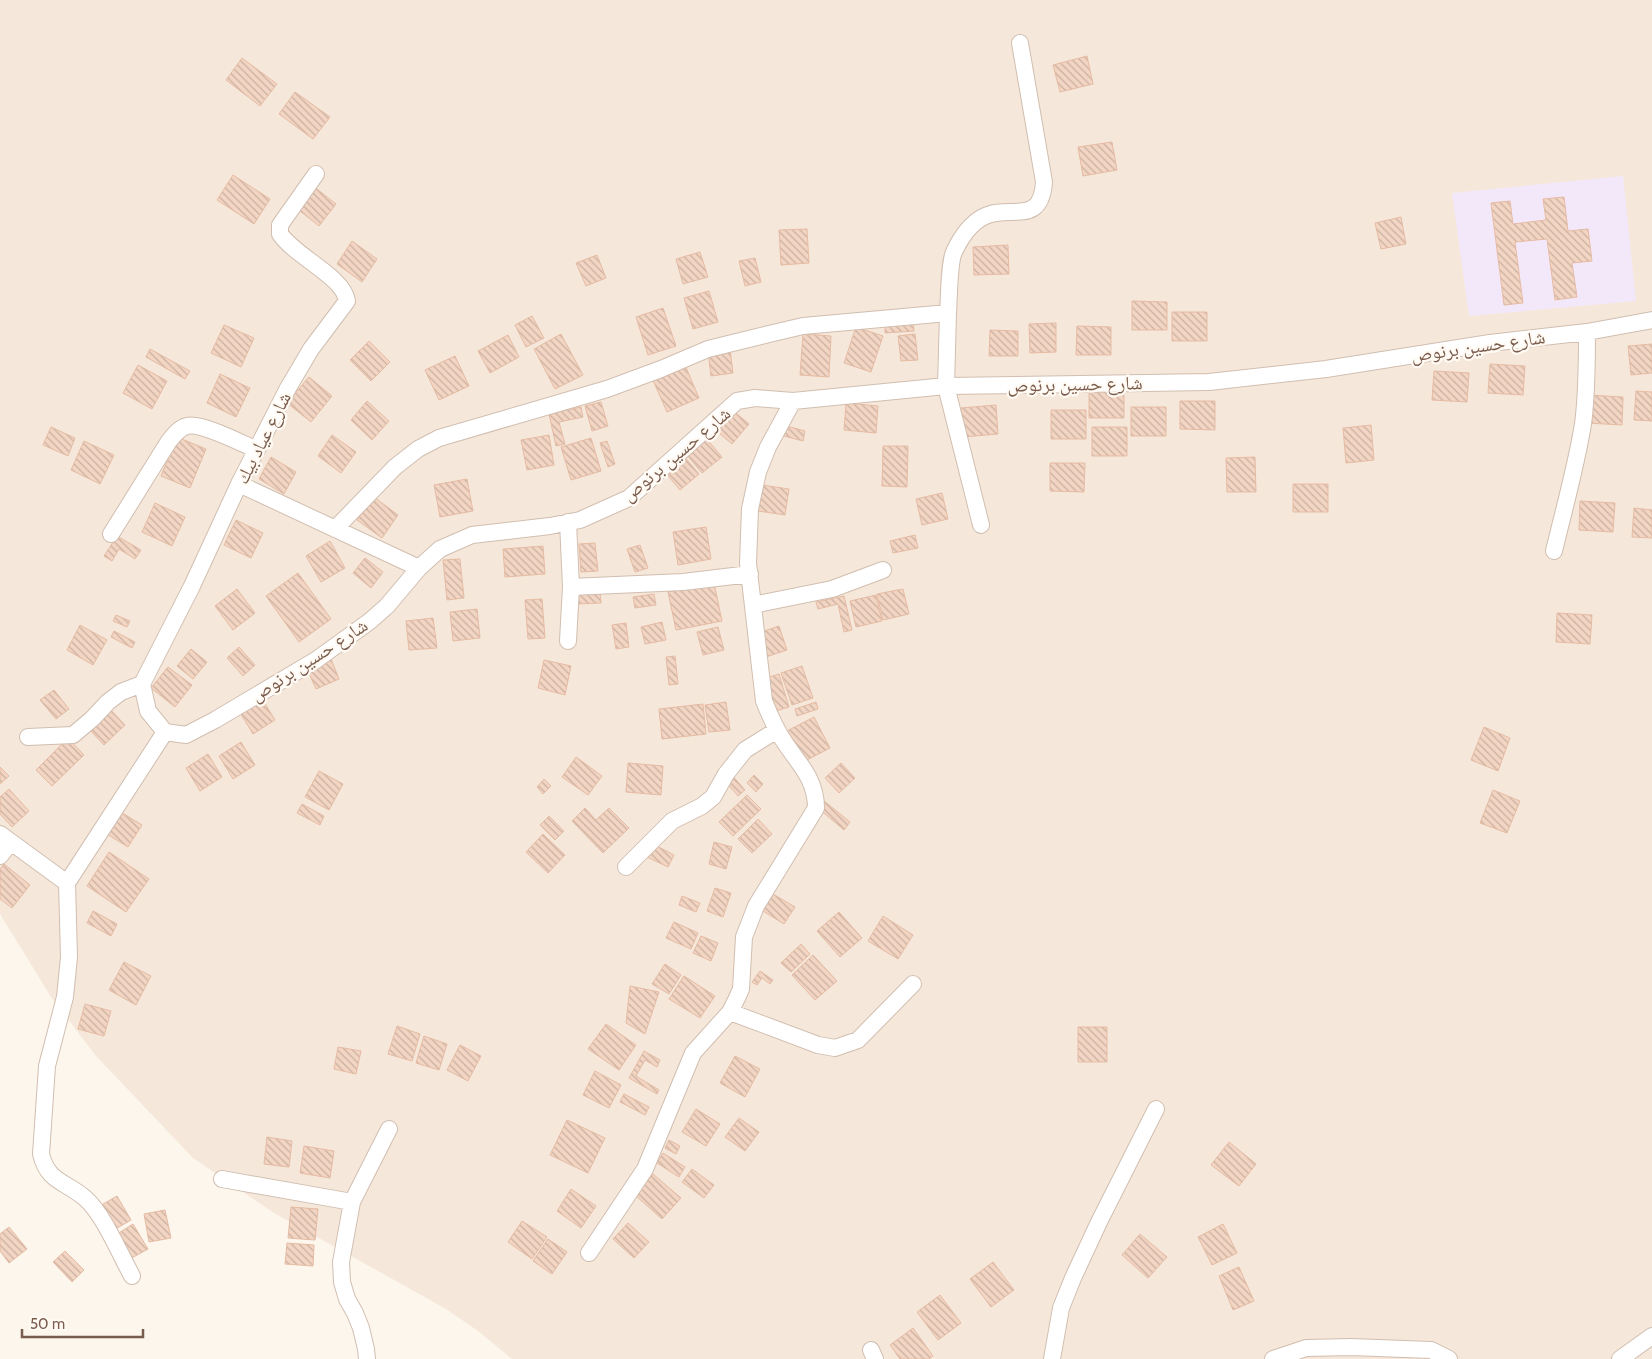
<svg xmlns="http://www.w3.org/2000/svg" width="1652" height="1359" font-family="Cabin,'Noto Naskh Arabic',sans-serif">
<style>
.residential{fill:#f5e8da}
.education{fill:#f3e8fa}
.building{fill:url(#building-back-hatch);stroke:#e6bba3}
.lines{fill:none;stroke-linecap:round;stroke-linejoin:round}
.minor-casing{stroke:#d1beb0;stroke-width:18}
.minor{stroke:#fff;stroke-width:16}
.labels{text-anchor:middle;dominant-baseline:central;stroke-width:4.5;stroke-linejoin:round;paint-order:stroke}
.street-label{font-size:19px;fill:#7a5c4d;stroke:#fffaf3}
</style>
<defs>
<pattern id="building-back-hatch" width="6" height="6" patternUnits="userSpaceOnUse" patternTransform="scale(1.25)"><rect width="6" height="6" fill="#f3d5c3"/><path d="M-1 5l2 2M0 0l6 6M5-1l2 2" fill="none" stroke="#cab0a1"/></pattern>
</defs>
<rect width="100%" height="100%" fill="#fdf6ec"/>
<path class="residential" d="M0,0H1652V1359H512L478,1331L446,1309L274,1213L193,1158L96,1056L51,997L0,914Z"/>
<path class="education" d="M1623,176L1636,301L1469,316L1452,193Z"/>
<path class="building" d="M1087,56L1093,84L1060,92L1053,65Z
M242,58L277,84L260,106L226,80Z
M295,92L330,117L313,139L279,114Z
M1112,142L1117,170L1083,176L1078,147Z
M233,175L270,199L254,224L217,200Z
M312,185L336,204L319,226L295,207Z
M1564,197L1568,231L1588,229L1592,261L1572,263L1577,297L1555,300L1547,239L1515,242L1523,303L1504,305L1491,203L1510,201L1513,224L1546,220L1543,199Z
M1401,217L1406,244L1381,249L1375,223Z
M807,229L809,263L781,265L779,230Z
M352,241L377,259L362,282L337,264Z
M1008,245L1009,274L974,275L973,247Z
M700,252L708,277L683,284L676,259Z
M597,255L606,278L586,286L576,263Z
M755,258L761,282L745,286L739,261Z
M709,291L718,322L693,329L684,298Z
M1132,301L1167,302V330H1132Z
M663,308L676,346L648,355L636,317Z
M1172,312H1207V341H1172Z
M532,316L544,338L526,347L515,325Z
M913,321L914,331L885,333V323Z
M1056,323V352L1030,353L1029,324Z
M224,325L254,338L241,367L211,353Z
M1077,326L1111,327V355H1076Z
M856,327L883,336L871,372L844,363Z
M990,330L1018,331V356H989Z
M561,334L583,375L555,389L534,349Z
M803,334L831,336L829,377L800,375Z
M915,334L918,360L901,361L898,336Z
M508,335L519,357L490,373L478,351Z
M369,341L390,362L371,381L350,360Z
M1652,344V373L1631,375L1628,346Z
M150,349L190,371L185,379L146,357Z
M730,349L733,373L711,376L708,352Z
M455,356L469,386L439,400L425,370Z
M1490,364L1525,366L1523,395L1488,393Z
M138,365L167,381L152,409L123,393Z
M685,365L699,398L667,412L652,378Z
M1434,371L1469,373L1467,402L1432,400Z
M220,374L250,388L236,417L207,403Z
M309,377L332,396L311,422L287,403Z
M1089,389H1124V418H1089Z
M1636,391L1652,392V421L1634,420Z
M1589,395L1623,397L1622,425L1587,423Z
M367,401L389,421L372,440L351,420Z
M1180,401H1215V430L1180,429Z
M601,402L608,426L592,431L585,406Z
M846,403L878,406L876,433L844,430Z
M996,405L998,434L963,437L961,408Z
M581,407L583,417L559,422L565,444L556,446L549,414Z
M1131,407H1166V436H1131Z
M730,408L749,424L732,444L713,428Z
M1051,410H1086V439H1051Z
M783,425L805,431L803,441L780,435Z
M1371,425L1374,460L1346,463L1343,428Z
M51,427L75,438L68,456L43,445Z
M1092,427H1127V456H1092Z
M332,435L356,452L341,473L318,456Z
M549,435L554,465L527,470L521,440Z
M177,437L206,449L190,488L161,476Z
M591,438L601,471L571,480L561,447Z
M706,438L722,457L702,473L686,454Z
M84,441L114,455L100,484L71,470Z
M607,441L615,464L608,467L600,443Z
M883,446H908L907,487L882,486Z
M683,455L699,474L680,490L664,471Z
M271,457L296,472L284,494L259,479Z
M1255,457L1256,492H1227L1226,458Z
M1050,463H1085L1084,492L1050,491Z
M467,479L473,511L440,517L434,485Z
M1293,484H1328V512H1293Z
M762,485L789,489L785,515L758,511Z
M942,493L948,519L922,525L916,499Z
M374,497L398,515L382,538L357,520Z
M1580,501L1615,503L1613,532L1579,530Z
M155,503L185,517L172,546L142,532Z
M1634,508L1652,510V538L1632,537Z
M236,520L263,533L251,558L224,545Z
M706,527L711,559L678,565L673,532Z
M915,535L918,548L893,553L890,541Z
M117,536L141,550L135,559L119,549L112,561L104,556Z
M330,541L345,568L321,582L306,556Z
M595,543L598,571L581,572L579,544Z
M640,545L648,568L635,572L627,549Z
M543,546L545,574L505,577L503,549Z
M365,558L383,572L371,588L353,573Z
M460,559L464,598L447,600L443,560Z
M298,573L331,619L299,642L266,596Z
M714,583L722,621L676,630L668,592Z
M237,589L255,613L233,630L215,606Z
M903,589L909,614L883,620L877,594Z
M600,592L601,603L577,604V593Z
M654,594L656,605L635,608L633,597Z
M876,595L882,621L856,627L850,601Z
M844,596L852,630L844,632L838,604L818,609L816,602Z
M542,599L545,638L528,639L525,600Z
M477,609L480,638L453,641L450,612Z
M1557,613L1592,615L1590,644L1556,642Z
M116,615L130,621L127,627L113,621Z
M433,618L437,648L409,650L406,621Z
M662,622L666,640L645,644L641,627Z
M626,623L629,647L616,649L612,625Z
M80,625L107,640L93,665L67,650Z
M779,626L787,650L766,657L758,633Z
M718,627L724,650L703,655L697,632Z
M114,631L135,642L132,648L111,637Z
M239,647L255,665L243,676L227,658Z
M191,649L207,662L193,679L177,666Z
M675,656L678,684L669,685L666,657Z
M331,659L339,679L316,689L307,669Z
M544,660L571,666L565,695L538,688Z
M802,666L813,698L792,705L781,673Z
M168,667L192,685L175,707L151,688Z
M779,674L789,707L776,711L766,678Z
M54,690L69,709L56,719L40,700Z
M261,697L275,720L253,734L239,711Z
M726,702L730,730L709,732L705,705Z
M816,702L818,709L797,716L795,709Z
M703,704L706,734L662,739L659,709Z
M109,708L125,725L104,745L88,728Z
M814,717L830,748L803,762L787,731Z
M1484,727L1510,738L1498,771L1471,760Z
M68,738L84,755L52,786L36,770Z
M241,742L255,765L233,779L219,756Z
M208,754L222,777L200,791L186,768Z
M576,757L602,776L588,795L562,777Z
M628,763L663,766L661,795L626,792Z
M841,763L855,778L839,793L825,778Z
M0,767L9,776L0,784Z
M319,771L343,784L329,810L305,797Z
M731,774L745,790L738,796L724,780Z
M754,775L763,784L756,792L747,783Z
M544,779L551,786L543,794L537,787Z
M9,789L29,811L12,827L0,814V797Z
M1493,790L1520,801L1507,833L1480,823Z
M747,795L761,809L733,836L719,822Z
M823,800L850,822L844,830L819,809Z
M302,804L324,816L320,825L297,813Z
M585,808L596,820L609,808L629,828L603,853L572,821Z
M119,811L142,825L128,847L105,833Z
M549,816L564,831L555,840L540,825Z
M758,819L772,834L752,853L738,839Z
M543,834L565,855L548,873L526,852Z
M714,842L732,847L726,869L709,864Z
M653,844L674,855L668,867L647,857Z
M109,852L149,879L126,912L87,886Z
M4,864L30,885L12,908L0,899V869Z
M715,888L731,893L723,917L707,911Z
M773,894L795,907L784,924L763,911Z
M682,896L700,903L696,912L679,905Z
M93,911L117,924L111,936L87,923Z
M839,912L862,938L840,957L817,931Z
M883,916L913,935L898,959L868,941Z
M674,922L698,933L691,949L666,938Z
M701,936L718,943L711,961L693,953Z
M801,944L810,954L791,972L781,963Z
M813,955L837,981L815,1000L792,975Z
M124,962L151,976L136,1005L109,990Z
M665,964L681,975L669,994L652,984Z
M760,971L773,980L770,984L762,978L757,985L752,982Z
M684,976L715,996L700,1018L669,999Z
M630,986L659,992L645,1034L626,1023Z
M85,1004L111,1011L104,1036L78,1029Z
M606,1024L636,1045L619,1070L588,1049Z
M397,1026L420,1034L412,1061L388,1054Z
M1078,1027H1107V1062H1078Z
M424,1036L447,1044L439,1070L416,1063Z
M460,1045L481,1056L468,1081L447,1070Z
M338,1047L361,1051L356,1074L334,1069Z
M644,1051L660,1060L657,1067L645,1060L636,1076L659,1090L657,1094L629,1078Z
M735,1056L760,1069L745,1097L720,1083Z
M595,1071L621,1085L609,1108L583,1095Z
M624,1094L649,1107L645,1115L620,1102Z
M696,1109L720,1124L706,1146L682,1132Z
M739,1118L759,1132L745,1151L725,1137Z
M567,1120L605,1138L588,1173L550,1155Z
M267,1137L292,1141L289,1167L264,1164Z
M669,1140L680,1146L676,1154L665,1148Z
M1229,1142L1256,1164L1239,1186L1211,1165Z
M304,1146L334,1151L330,1178L300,1173Z
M663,1153L685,1167L679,1177L657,1163Z
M692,1169L714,1185L704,1198L682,1182Z
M653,1174L681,1198L662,1219L635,1195Z
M571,1189L596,1206L581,1228L557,1211Z
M117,1196L131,1220L112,1231L98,1207Z
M291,1207L318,1209L315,1240L288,1238Z
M165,1210L171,1238L149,1242L144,1214Z
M522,1221L547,1237L532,1259L508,1242Z
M628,1223L649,1242L634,1258L613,1239Z
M133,1224L148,1249L128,1260L114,1236Z
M1223,1224L1237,1253L1212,1265L1198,1237Z
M9,1227L27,1249L9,1263L0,1251V1234Z
M1140,1234L1167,1257L1148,1278L1122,1255Z
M548,1239L567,1252L552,1274L533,1261Z
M287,1243L314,1245L313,1266L285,1264Z
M65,1251L84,1270L72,1282L53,1262Z
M993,1262L1014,1290L991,1307L970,1279Z
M1239,1267L1254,1301L1233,1310L1219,1276Z
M940,1295L961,1323L938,1340L917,1312Z
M913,1328L933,1356L929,1359H900L890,1345Z"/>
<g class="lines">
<g class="minor-casing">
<path id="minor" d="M948,313C949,300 949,262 954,252C960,239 970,224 983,217C1009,203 1041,228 1044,182L1020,43
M239,484L419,568
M335,529L395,467L418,449L439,438L607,389L661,369L708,349L769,334L803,326L948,313L946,386L981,525
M111,534L169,441C174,435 179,428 187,426C201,422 243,444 257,450
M1554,551C1564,509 1576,467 1583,424C1587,394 1587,363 1587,332
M571,587L683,582L750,574
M753,605L832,589L883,570
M568,641L571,587L568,522
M165,732L148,711L142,684L192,586L239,484L288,388L311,349L347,301C344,277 296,257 280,234V225L316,174
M28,737L73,735L92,719L108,702L121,692L142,684
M0,834L67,883
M0,856L11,842
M626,867L672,821L702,806L713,797L726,774L745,750L777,730
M730,1012L818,1045L835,1048L858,1040L913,984
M222,1179L352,1202
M589,1253L645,1169L693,1053L730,1012L737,998L741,989L744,937L756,906L816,808C816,780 800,765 785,743C776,730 770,716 764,701L748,563L750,509L758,472L768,447L793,401
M132,1276C120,1254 103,1214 86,1199C66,1181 48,1183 41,1154L47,1066L65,997L69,957L67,883L165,732L186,735L215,720L316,660L370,621L387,606L419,568L440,549L472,535L550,526L580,520L629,498L737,401L755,398L793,401L946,386L1209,382L1326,369L1490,343L1587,332L1652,320
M871,1350L875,1359
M367,1359L366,1349L361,1328L355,1313L347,1299L342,1282L341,1262L352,1202L389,1129
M1052,1359L1061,1308L1073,1278L1099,1222L1156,1109
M1273,1359L1306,1348L1351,1347L1431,1350L1449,1359
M1620,1359L1652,1336"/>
</g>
<use href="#minor" class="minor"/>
</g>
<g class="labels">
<g class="street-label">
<text transform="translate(1478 346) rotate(-8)">شارع حسين برنوص</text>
<text transform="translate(1075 384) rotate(-1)">شارع حسين برنوص</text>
<text transform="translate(263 438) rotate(-63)">شارع عياد بيك</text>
<text transform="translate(676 454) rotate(-40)">شارع حسين برنوص</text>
<text transform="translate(309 660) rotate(-33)">شارع حسين برنوص</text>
</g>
</g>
<path d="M22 1329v8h121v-8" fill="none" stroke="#7a5c4d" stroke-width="2.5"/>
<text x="30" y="1329" font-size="15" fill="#7a5c4d" stroke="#fffaf3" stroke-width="4" paint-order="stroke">50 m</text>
</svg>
